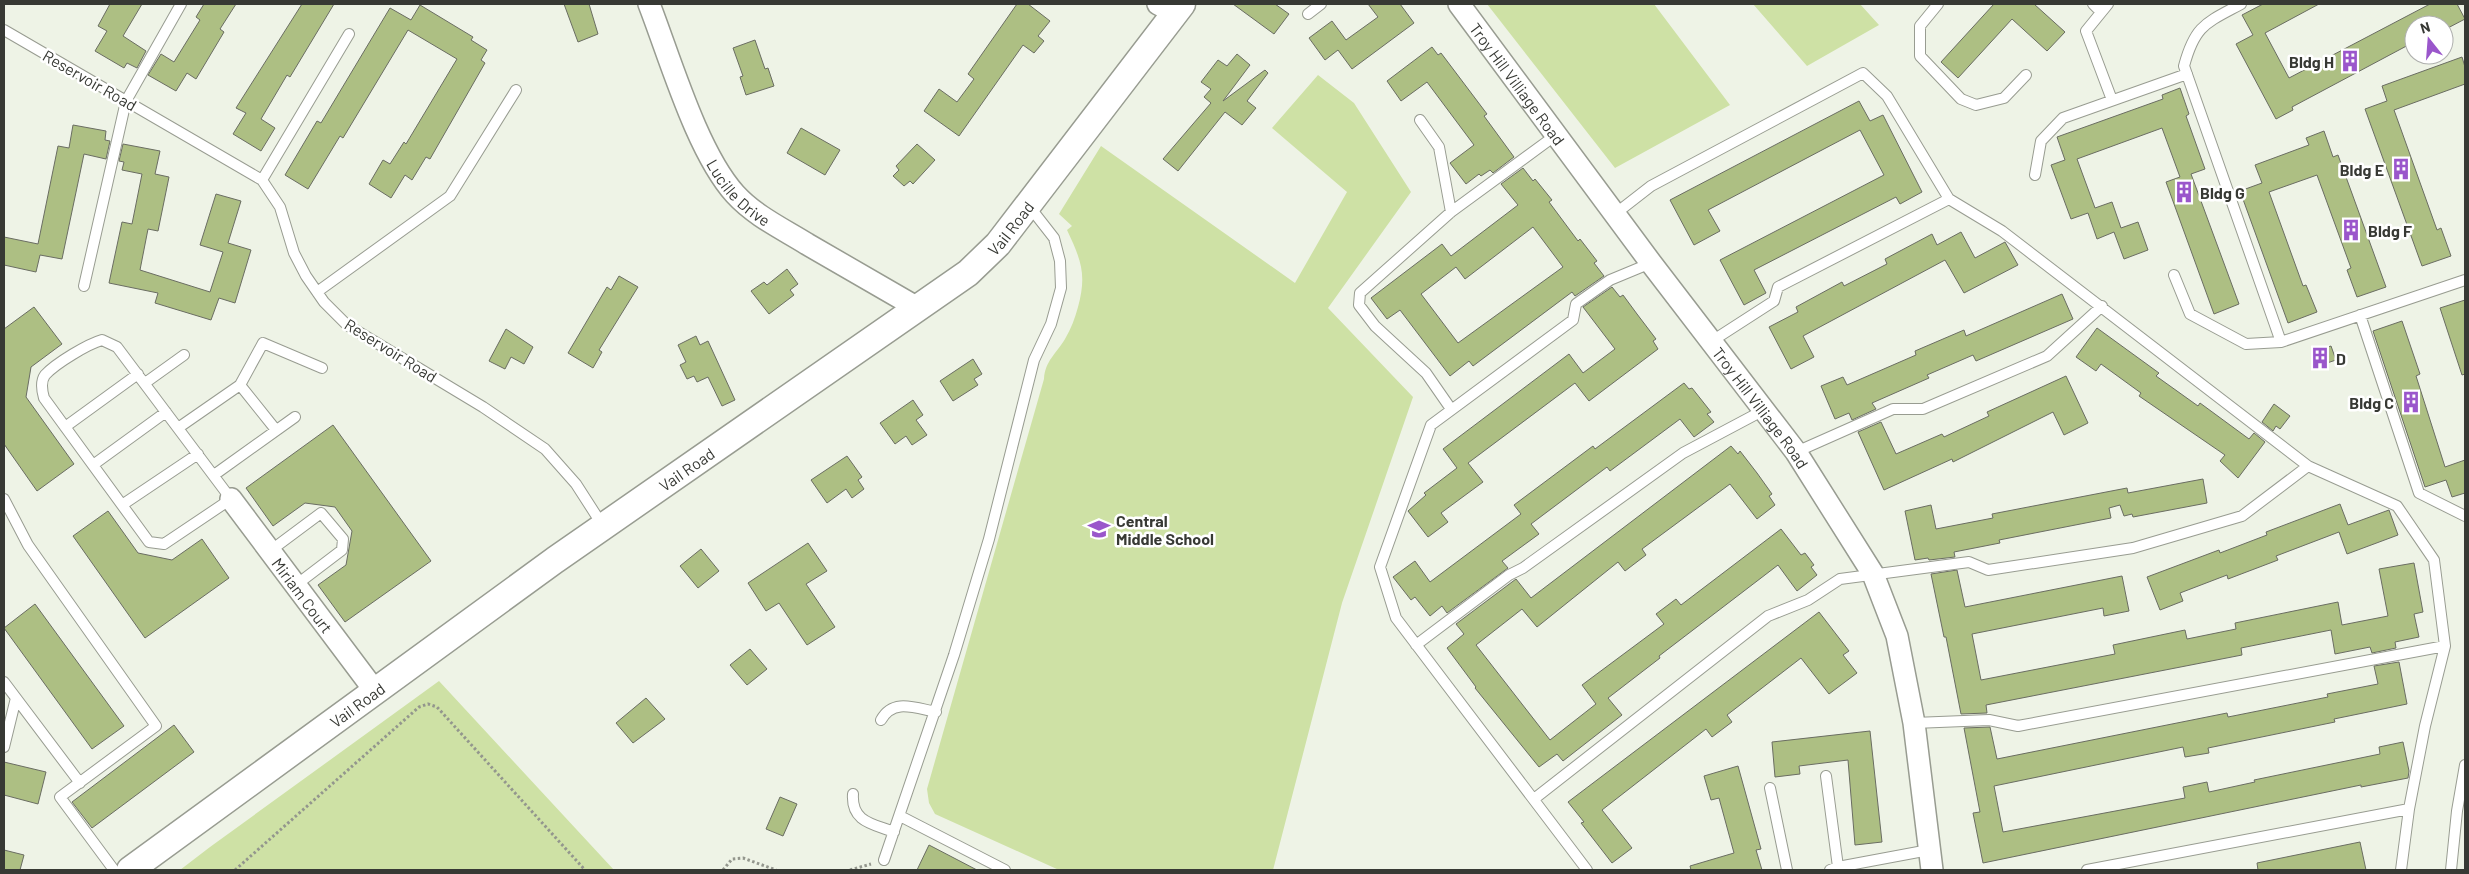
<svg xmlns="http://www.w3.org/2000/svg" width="2469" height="874" font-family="Barlow,sans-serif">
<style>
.green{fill:#cee1a5}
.building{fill:#adbf83;stroke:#6a6d62;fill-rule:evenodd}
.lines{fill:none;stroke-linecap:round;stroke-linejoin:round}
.service-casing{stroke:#989c91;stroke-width:12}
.minor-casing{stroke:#989c91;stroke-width:24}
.tertiary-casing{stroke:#989c91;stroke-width:29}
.path{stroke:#93968d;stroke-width:3;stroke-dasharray:2.5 2.5;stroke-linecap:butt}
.service{stroke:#fff;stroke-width:10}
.minor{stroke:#fff;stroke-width:21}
.tertiary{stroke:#fff;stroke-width:26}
.labels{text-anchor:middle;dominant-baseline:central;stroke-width:5;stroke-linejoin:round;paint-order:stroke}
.poi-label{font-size:16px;font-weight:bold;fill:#373934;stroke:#fff;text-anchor:start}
.street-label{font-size:16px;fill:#373934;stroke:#fff}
</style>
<rect width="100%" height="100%" fill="#eef3e6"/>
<path class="green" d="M1487,4H1654L1730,105L1615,168Z
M1753,4H1860L1879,25L1807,66Z
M1318,75L1354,103L1411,192L1328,308L1413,397L1342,603L1273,870H1059L935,814L929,803L927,789L1044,379C1045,361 1056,354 1065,339C1071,329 1075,318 1078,307C1087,274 1081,260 1067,230L1072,226L1059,214L1101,146L1295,283L1347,192L1272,128Z
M439,681L614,870H180L210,847Z"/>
<path class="building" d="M110,4H142L123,36L146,51L137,68L127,63L124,68L95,51L107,31L98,26Z
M204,4H236L220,29L224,32L196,79L187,73L176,91L148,75L161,54L174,62L200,20L196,17Z
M302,4H334L290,77L287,75L261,119L275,128L261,151L233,134L246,113L236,108Z
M564,4H589L598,34L578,42Z
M1017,4H1028L1050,21L1038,36L1044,41L1034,53L1023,45L959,136L924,111L939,89L957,102L974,79L968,74Z
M1233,4H1275L1289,14L1274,34Z
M1368,4H1400L1414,23L1352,69L1338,50L1325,60L1309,38L1332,21L1346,40L1378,17Z
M1994,4H2034L2065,32L2047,51L2012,19L1958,78L1941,62Z
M2263,4H2319L2265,33L2289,78L2430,4H2457L2465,19L2444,30V25H2414V42L2292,107L2293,110L2276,119L2236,44L2253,35L2242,15Z
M420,5L473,37L471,40L487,50L481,60L485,63L430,159L426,157L412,180L405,175L391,198L369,184L383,160L390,164L404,142L406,144L457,59L408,30L343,138L340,136L308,189L285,175L317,121L321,123L390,8L411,20Z
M755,40L765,69L768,68L774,86L746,95L740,77L743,76L733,48Z
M1432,47L1438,55L1441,53L1487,114L1484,116L1514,157L1493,173L1490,170L1481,176L1479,174L1466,184L1450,163L1474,145L1427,82L1401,101L1387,81Z
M1237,54L1250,65L1223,101L1265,70L1268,73L1247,101L1256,108L1242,125L1225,112L1178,171L1163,159L1211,103L1204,97L1211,89L1201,82L1218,60L1227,66Z
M2462,57L2465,67V84L2394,110L2437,230L2441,228L2451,256L2422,266L2365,109L2387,101L2382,86Z
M2180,88L2189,114L2186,116L2205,169L2191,174L2239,304L2214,314L2166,182L2180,177L2162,128L2077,159L2095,208L2112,202L2121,228L2138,222L2148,250L2124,259L2114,232L2097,239L2088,213L2071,219L2051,165L2065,160L2057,137L2163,99L2162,95Z
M1859,101L1870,121L1883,115L1922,192L1900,204L1896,197L1754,270L1766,293L1744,305L1720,260L1884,175L1860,130L1708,210L1720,231L1694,245L1670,200Z
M73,125L106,131L105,140L110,141L106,159L84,154L62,259L40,255L36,272L4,265V237L38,244L58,146L69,148Z
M801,128L840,150L825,175L787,153Z
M2324,131L2333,157L2338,155L2386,287L2357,297L2347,270L2351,268L2317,175L2269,192L2303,286L2306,285L2317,312L2288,323L2240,191L2262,183L2255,165L2309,145L2306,138Z
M123,144L160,151L155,174L169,177L158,231L148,229L140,270L210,292L223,252L200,245L216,194L241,201L228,243L251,250L235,303L219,298L211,320L155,303L158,293L109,283L122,222L132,224L142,174L122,170L124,162L119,161Z
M917,144L935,160L913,184L910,181L904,186L893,176L899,170L896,166Z
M1523,168L1533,181L1535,179L1552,200L1549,202L1578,241L1580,239L1597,261L1594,263L1604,276L1575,296L1572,292L1473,366L1469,361L1450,376L1400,310L1387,319L1371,298L1442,244L1451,256L1518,205L1501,184ZM1533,227L1563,267L1458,343L1421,294L1456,267L1465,279Z
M1961,232L1975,258L2005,242L2018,265L1964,293L1945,260L1803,336L1814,357L1791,369L1769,327L1798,312L1796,307L1842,282L1844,286L1887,264L1885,259L1932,234L1937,245Z
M787,269L798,284L790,290L794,295L769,314L751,291L764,282L767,285Z
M619,276L638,287L599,350L602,352L593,368L568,353L607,287L611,290Z
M1612,287L1620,297L1623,295L1637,314L1656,339L1653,341L1658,349L1589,401L1575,383L1468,463L1483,482L1441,513L1448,522L1428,537L1408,511L1426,495L1424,493L1457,468L1443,449L1569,354L1583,373L1615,349L1583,307Z
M2062,294L2073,319L1976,361L1973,355L1927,375L1929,378L1872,403L1876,409L1852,420L1849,413L1835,419L1821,386L1843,377L1847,385L1916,355L1915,351L1964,330L1966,336Z
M2465,300V374L2462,375L2440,308Z
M34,307L62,344L31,367L26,397L74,464L37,491L4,444V329Z
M2402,321L2420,374L2416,376L2445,467L2465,460V493L2452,497L2446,480L2425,487L2373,331Z
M2097,328L2159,373L2156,376L2198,406L2200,403L2249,439L2254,433L2265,442L2238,478L2220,461L2225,455L2139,396L2141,393L2101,364L2096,371L2076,357Z
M506,329L533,347L524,364L511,357L505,369L489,361Z
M696,336L700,345L708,341L735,400L722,406L708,377L697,382L694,376L687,379L680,365L686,362L678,345Z
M2331,346L2336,360L2321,365L2316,351Z
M973,359L982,374L974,379L978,385L953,401L940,381Z
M2066,376L2088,423L2064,435L2053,412L1953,462L1952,459L1884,490L1858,432L1881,422L1896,454L1942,434L1944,437L1989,416L1987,412Z
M1684,383L1689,389L1692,388L1711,412L1707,414L1714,422L1694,437L1680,419L1610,471L1607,467L1531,524L1539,534L1502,561L1508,568L1447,613L1442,606L1430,616L1415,597L1411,600L1393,577L1415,561L1430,582L1521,514L1514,505L1593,446L1595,449Z
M913,400L923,415L916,420L927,435L912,445L906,436L895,444L880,423Z
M2274,404L2290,416L2280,429L2276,426L2273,431L2262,422Z
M333,425L431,561L345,622L318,585L346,565L352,531L335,507L305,503L273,526L246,488Z
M1731,446L1738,454L1740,451L1757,473L1772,494L1769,496L1775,505L1757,519L1730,484L1642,549L1646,555L1625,571L1618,562L1537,627L1522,609L1476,645L1550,740L1596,704L1582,685L1664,624L1656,614L1676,599L1681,605L1781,529L1801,555L1805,553L1814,565L1811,567L1817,575L1797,591L1778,565L1659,656L1660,658L1608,698L1622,715L1563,761L1557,754L1539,767L1475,688L1476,687L1447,648L1464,634L1456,624L1516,579L1531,598Z
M847,456L862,477L858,480L864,489L852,498L846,489L827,503L811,480Z
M2203,479L2207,503L2133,517L2132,514L2124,516L2120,505L2109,508L2111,518L1999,540L2000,543L1954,552L1955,557L1929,560L1928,558L1915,560L1905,511L1931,505L1936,529L1993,518L1992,514L2127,488L2128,493Z
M2340,504L2348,525L2389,510L2398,535L2347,554L2339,532L2276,556L2278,560L2228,579L2227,575L2180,593L2183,601L2160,610L2147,577L2219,550L2220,553L2267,535L2266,532Z
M108,511L138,553L172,560L202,539L229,578L145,638L73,536Z
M808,543L827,571L806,584L835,627L807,645L779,603L766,611L748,583Z
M701,549L719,571L698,588L680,566Z
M2414,563L2423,612L2414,614L2419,637L2395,642L2396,648L2372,653L2370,647L2335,654L2331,630L2241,648L2242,655L1986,705L1987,713L1961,714L1946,637H1944L1931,574L1957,570L1965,607L2122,576L2129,611L2104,616L2103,608L1972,634L1981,680L2115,654L2113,645L2185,630L2187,639L2236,629L2235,623L2338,602L2342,625L2388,616L2379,569Z
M35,604L124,726L92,749L4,628Z
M1819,612L1849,651L1843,655L1857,673L1829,694L1801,658L1727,715L1732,722L1712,737L1706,729L1602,810L1632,848L1612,863L1581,823L1584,822L1568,802Z
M750,649L767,669L747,685L730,665Z
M2399,662L2407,704L2334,719L2335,722L2208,748L2209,753L2185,757L2183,747L1994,786L2003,832L2185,798L2183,787L2207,782L2209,792L2255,782L2254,780L2380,754L2379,747L2403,742L2409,771L2408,778L2361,787V785L1983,863L1973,813L1980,812L1964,728L1990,727L1997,759L2227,713L2228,717L2328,697L2327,694L2378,684L2374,666Z
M646,698L665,719L633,743L616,723Z
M174,725L194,752L92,828L72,802Z
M1870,731L1882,842L1855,845L1848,760L1799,766L1800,774L1775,777L1772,742Z
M4,762L46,772L38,804L4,795Z
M1738,766L1761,849L1756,850L1762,870H1691L1690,866L1734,853L1719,798L1711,800L1704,776Z
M780,797L797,804L783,836L766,829Z
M2360,842L2366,870H2258L2257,863Z
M929,845L977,870H917Z
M4,850L24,855L20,870H4Z"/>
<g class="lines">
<g class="service-casing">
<path id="service" d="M1938,4L1920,26V56L1961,99L1976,105L2004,98L2026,75
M2093,4L2101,12
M2108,4L2086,31L2112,100
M2241,4C2206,23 2195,25 2184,66L2281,342
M1308,14L1321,4
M4,30L262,180L280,207L294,253L306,276L324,302L347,325L483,407L545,449L576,484L603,526
M1420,120L1439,147L1451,212
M2035,175L2041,141L2063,118L2187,74
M262,180L349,34
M1615,214L1651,186L1863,73L1887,96L1949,199L2002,231L2308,466L2397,506L2434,560L2445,646L2425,726L2409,809L2401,870
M2174,275L2190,314L2246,344L2281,342L2465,280
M84,286L126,101L181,4
M317,292L450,196L516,90
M2360,315L2419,493L2465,516
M102,340L117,347L231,499L164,544L149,542L44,398C42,391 40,382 45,375C56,363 88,344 102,340Z
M1712,341L1774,301L1778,287L1949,199
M145,383L184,355
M240,385L276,430
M1451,409L1426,373L1375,326L1359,305L1360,293L1451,212L1556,135
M65,427L138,374
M178,428L240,385L263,343L322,368
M1796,452L1893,409H1923L2047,356L2102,306
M93,465L166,412
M214,475L295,417
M4,499L28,545L156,726L60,797L114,870
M122,505L198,454
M270,551L321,513L343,539L342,550L296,585
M1416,645L1509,575L1523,568L1683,453L1764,410
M4,682L80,783
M881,720C893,698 915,708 936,712
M1914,723L1989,720L2018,726L2445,646
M4,747L16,698
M1826,776L1838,867
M1770,788L1787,870
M853,794C851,822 873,824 894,832
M1534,799L1768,616L1808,600L1840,579L1969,562L1988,570L2133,548L2242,516L2308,466
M900,816L1005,870
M884,860L954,655L989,539L1034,360L1051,324L1061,288L1060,261L1054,238L1029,206
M1587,870L1396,618L1380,567L1431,425L1573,320L1576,304L1610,280L1651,263
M1830,870L1838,867L1929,850
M2087,870L2409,809
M2451,870L2457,811L2465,765"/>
</g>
<g class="minor-casing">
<g id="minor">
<path id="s1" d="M649,4C670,58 697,152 735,194C755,216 783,229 807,244C844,265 880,286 916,307"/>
<path d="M1158,4L1175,13"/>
<path id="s2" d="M1459,4L1651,263L1796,452L1873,574L1897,636L1914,723L1932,870"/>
<path id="s3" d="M231,499L375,691"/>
</g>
</g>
<g class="tertiary-casing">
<g id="tertiary">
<path id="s4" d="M130,870L555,560L968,273L998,244L1182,4"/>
</g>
</g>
<path class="path" d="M235,870L419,707L428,704L437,707L585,870
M723,870L732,859L743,858L776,870
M850,870L871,864"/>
<use href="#service" class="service"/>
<use href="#minor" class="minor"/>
<use href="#tertiary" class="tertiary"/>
</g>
<defs>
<g id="building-bare" transform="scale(1.725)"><path d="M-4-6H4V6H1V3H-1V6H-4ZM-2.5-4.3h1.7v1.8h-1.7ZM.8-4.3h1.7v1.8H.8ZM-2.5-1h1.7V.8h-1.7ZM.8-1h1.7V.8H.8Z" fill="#9a56cb" stroke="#fff" stroke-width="2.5" paint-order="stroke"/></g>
<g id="school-bare" transform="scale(1.725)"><path d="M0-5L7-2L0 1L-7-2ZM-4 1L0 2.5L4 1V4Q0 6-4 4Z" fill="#9a56cb" stroke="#fff" stroke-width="2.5" paint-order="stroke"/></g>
</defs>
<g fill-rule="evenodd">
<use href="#building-bare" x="2350" y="61"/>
<use href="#building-bare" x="2401" y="169"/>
<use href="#building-bare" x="2184" y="192"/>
<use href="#building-bare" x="2351" y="230"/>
<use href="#building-bare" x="2320" y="358"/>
<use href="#building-bare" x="2411" y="402"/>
<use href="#school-bare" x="1099" y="529"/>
</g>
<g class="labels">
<g class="poi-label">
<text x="2334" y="61" text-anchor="end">Bldg H</text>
<text x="2384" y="169" text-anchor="end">Bldg E</text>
<text x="2200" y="192">Bldg G</text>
<text x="2368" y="230">Bldg F</text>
<text x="2336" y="358">D</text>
<text x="2394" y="402" text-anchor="end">Bldg C</text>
<text x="1116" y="520">Central<tspan x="1116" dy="18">Middle School</tspan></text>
</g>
<g class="street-label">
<text transform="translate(90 80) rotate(30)">Reservoir Road</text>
<text stroke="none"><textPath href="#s2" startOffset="99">Troy Hill Villiage Road</textPath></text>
<text stroke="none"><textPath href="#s1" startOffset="211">Lucille Drive</textPath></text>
<text stroke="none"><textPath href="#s4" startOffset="1091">Vail Road</textPath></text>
<text transform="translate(391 350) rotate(32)">Reservoir Road</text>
<text stroke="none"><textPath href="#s2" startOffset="504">Troy Hill Villiage Road</textPath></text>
<text stroke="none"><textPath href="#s4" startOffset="686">Vail Road</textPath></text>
<text stroke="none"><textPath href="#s3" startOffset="120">Miriam Court</textPath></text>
<text stroke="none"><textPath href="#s4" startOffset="281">Vail Road</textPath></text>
</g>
</g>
<rect width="2469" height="874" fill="none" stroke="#373934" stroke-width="10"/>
<g transform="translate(2429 40) rotate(343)"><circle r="24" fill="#ffffff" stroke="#afb0ae"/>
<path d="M0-4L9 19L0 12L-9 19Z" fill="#9a56cb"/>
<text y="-8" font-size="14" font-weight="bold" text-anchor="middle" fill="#373934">N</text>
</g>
</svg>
